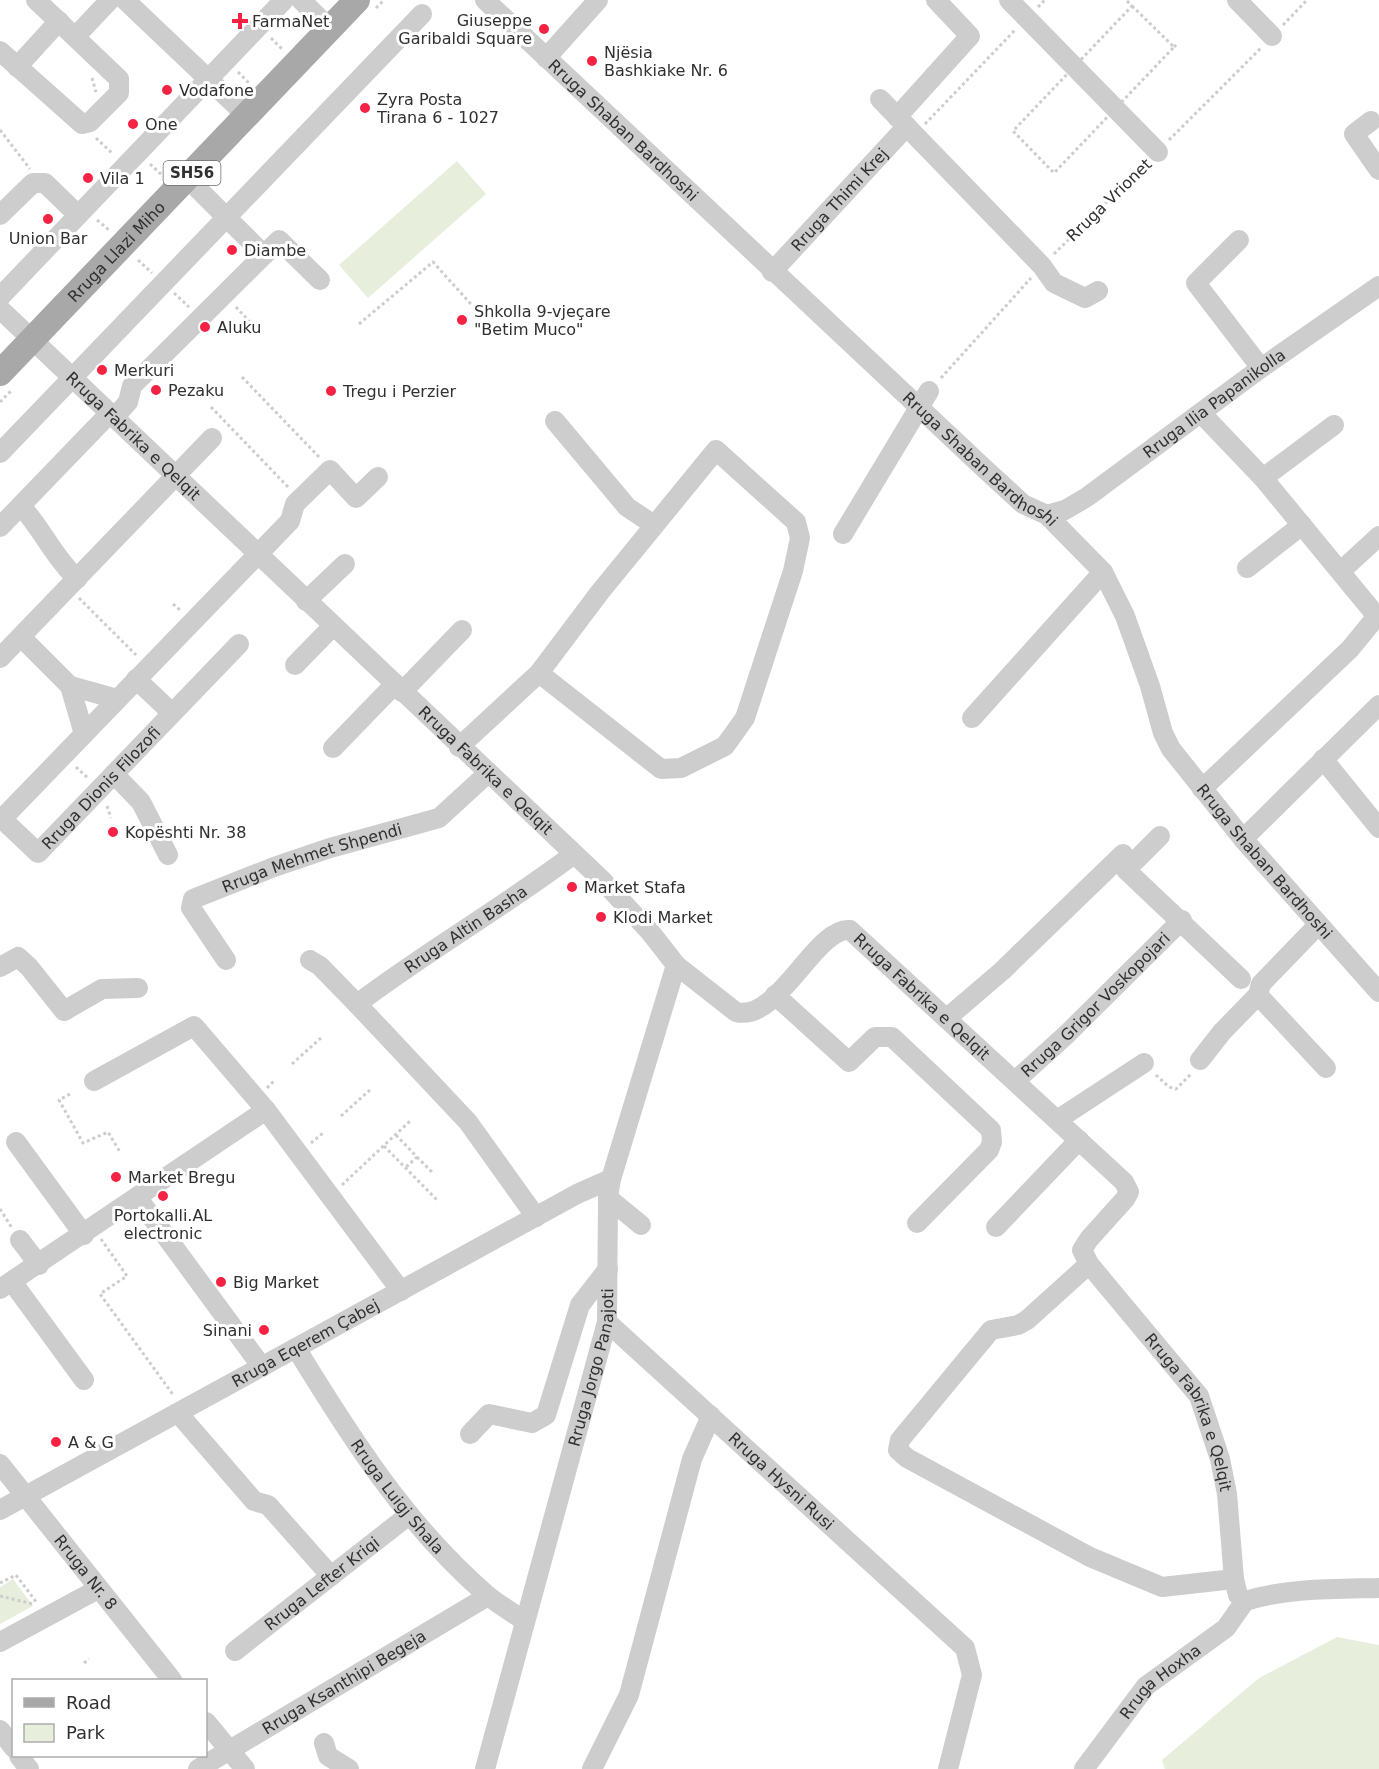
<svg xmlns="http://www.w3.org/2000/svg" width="1379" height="1769" font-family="'DejaVu Sans',sans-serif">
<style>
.green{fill:#e7eedc}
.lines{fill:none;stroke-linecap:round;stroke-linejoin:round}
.path{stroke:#cdcdcd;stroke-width:3;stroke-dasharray:3 3;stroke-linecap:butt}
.minor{stroke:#cdcdcd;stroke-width:20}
.major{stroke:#a8a8a8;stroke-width:26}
.poi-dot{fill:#f52343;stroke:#fff;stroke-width:2}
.labels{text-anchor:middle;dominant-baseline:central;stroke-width:6;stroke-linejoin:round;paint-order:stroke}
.shield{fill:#fff;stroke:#6e6e6e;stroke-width:1.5}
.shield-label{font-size:15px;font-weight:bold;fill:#303030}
.poi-label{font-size:16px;fill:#303030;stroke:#fff;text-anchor:start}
.street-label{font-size:16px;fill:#303030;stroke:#fff}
</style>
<rect width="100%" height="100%" fill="#fff"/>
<path class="green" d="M457,161L486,194L368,298L339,265Z
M13,1579L33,1606L0,1624V1587Z
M1337,1637L1379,1645V1769H1165L1162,1760L1259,1678Z"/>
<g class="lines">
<path class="path" d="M1127,1L1132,6
M1132,6L1174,47L1054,173L1013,131Z
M1038,7L1045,0
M376,8L384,0
M1283,25L1307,0
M271,38L282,49
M1174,47L1178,43
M238,72L249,83
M92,78L96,92
M925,124L1016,29
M0,130L30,169
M96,138L113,154
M1169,140L1262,47
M150,164L162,175
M97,220L109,230
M1054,254L1145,164
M138,260L152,273
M174,293L189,307
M236,307L261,334
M359,324L433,262L478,312
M242,377L320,458
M941,378L1031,278
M0,402L11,391
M211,407L288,487
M79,598L136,655
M173,604L180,610
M76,767L89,779
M107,806L111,818
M292,1064L321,1038
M1156,1075L1169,1087L1176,1089L1191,1074
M267,1088L274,1081
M70,1094L59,1100L83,1143L108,1132L120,1152
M341,1116L370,1090
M396,1135L417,1157L405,1168
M311,1143L323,1133
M384,1146L438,1201
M417,1157L434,1174
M342,1185L410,1121
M0,1209L12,1228
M101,1239L127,1276L100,1294L174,1396
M0,1583L16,1575L37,1603
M0,1596L33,1604
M84,1663L89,1659"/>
<g class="minor">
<path d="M125,0L247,116"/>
<path d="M301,0L330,29"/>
<path id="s1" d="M485,0L987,471L1023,504L1047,515L1103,572L1125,616L1150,686L1163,733L1171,749L1243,839L1379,992"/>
<path d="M1009,0L1158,152"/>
<path d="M1237,0L1272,36"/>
<path d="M75,37L110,0"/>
<path d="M0,51L82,124L90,122L119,93V79L36,0"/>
<path d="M546,58L598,0"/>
<path d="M17,67L59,21"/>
<path d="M880,99L1042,266L1054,283L1085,298L1098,291"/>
<path d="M897,117L970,36L936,0"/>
<path d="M1371,121L1354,134L1379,170"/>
<path d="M187,178L264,255"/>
<path d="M0,215L33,183H45L78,215"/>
<path d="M1239,240L1196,283L1261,368"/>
<path id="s2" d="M772,272L907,126"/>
<path d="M0,297L284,0"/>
<path id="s3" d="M0,309L603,881L651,933L676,965L736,1012C778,1023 816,926 850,930L1124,1182L1129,1192L1125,1199L1089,1239L1082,1250L1089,1264L1199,1396L1220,1459L1227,1494L1234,1579L1238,1595L1245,1601"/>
<path d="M1201,413L1263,478L1379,619"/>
<path d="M114,418L128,402L132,386L279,240L320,280"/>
<path d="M555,421L627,507L654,525"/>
<path d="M0,453L422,14"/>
<path d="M1263,478L1334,425"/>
<path d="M21,506C43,530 53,556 77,579"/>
<path id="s4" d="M1047,515L1065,510L1087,497L1261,368L1379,286"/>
<path d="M0,527L110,413"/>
<path d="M843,534L929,391"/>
<path d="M1247,568L1302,525"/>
<path d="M1341,571L1379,536"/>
<path d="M306,601L345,564"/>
<path d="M21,637L70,686L117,699"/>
<path d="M0,658L212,438"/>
<path d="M295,665L333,626"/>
<path d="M136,679L172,713"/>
<path d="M70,686L84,734"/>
<path d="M402,692L462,630"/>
<path d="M972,718L1103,572"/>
<path d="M459,747L539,673L600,592L716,450L796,522L800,538L793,571L745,718L725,746L681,768L661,769L539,673"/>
<path d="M333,748L394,685"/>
<path d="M1323,759L1379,828"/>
<path d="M114,774L141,802L168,855"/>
<path d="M1202,789L1350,649L1377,616"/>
<path id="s5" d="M2,819L38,853L239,644"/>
<path d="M0,821L290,521L295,504L330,470L356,498L378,477"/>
<path d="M1160,836L1126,870L1241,979"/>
<path d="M1243,839L1379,705"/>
<path d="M1317,926L1261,984L1258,995L1326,1068"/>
<path id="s6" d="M226,960L191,908L193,899L274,867L330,848L439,818L487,774"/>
<path d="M310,960L320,966L357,1004L468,1122L536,1217"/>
<path d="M0,967L18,957L29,967L64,1011L102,989L138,988"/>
<path d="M775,995L849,1062L875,1037H892L991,1130L992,1142L989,1150L917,1223"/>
<path id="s7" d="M357,1004C427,951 504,907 574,854"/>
<path d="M947,1018L1002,971L1123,854"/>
<path d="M1200,1060L1222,1032L1258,995"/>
<path d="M94,1081L194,1026L266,1110L401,1291"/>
<path id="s8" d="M1015,1081L1066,1035L1182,920"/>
<path d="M1057,1120L1144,1063"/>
<path d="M16,1142L84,1235"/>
<path d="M137,1197L262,1367"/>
<path d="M608,1198L641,1225"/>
<path d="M996,1227L1079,1140"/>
<path d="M20,1240L39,1265"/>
<path d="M1089,1264L1027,1320L1018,1325L991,1330L900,1440L898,1450L907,1458L1090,1557L1162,1587L1234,1579"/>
<path d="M13,1283L84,1380"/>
<path d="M0,1289L266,1110"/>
<path id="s9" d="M607,1322L965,1648L972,1675L948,1769"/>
<path id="s10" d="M296,1348C351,1438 407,1526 487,1595C499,1605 513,1613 525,1621"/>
<path d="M178,1413L254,1501L268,1505L331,1576"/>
<path d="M470,1434L489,1414L532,1423L546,1415L580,1305L608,1269"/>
<path id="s11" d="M0,1464L172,1680"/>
<path id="s12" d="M0,1510L577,1194L611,1179"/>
<path d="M1245,1601C1287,1588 1335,1589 1379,1588"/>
<path d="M0,1642L98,1589"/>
<path id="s13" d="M235,1651L409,1515"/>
<path d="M206,1722L245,1769"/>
<path d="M0,1730L14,1748"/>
<path d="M324,1743L328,1756L349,1769"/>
<path d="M19,1756L29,1769"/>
<path id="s14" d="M198,1769L488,1596"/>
<path id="s15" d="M485,1769L607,1322L608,1198L611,1179L676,965"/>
<path d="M592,1769L629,1695L692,1459L711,1416"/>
<path id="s16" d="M1084,1769L1146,1686L1226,1628L1245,1601"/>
</g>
<path class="major" id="s17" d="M0,373L357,0"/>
</g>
<g class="poi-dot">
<path d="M237 12h6v6h6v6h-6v6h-6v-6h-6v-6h6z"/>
<circle cx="544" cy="29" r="6"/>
<circle cx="592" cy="61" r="6"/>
<circle cx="167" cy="90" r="6"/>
<circle cx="365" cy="108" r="6"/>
<circle cx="133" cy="124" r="6"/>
<circle cx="88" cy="178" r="6"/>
<circle cx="48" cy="219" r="6"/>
<circle cx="232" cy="250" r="6"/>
<circle cx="462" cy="320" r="6"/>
<circle cx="205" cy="327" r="6"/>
<circle cx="102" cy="370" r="6"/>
<circle cx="156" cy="390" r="6"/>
<circle cx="331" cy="391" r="6"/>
<circle cx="113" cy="832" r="6"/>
<circle cx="572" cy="887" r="6"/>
<circle cx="601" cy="917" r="6"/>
<circle cx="116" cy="1177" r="6"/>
<circle cx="163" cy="1196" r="6"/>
<circle cx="221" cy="1282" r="6"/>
<circle cx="264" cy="1330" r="6"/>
<circle cx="56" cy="1442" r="6"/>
</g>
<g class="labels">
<rect class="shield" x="163.5" y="161" width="57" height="24" rx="4.5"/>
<g class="shield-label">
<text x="192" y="173">SH56</text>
</g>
<g class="poi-label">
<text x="532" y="20" text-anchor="end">Giuseppe<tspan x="532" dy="18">Garibaldi Square</tspan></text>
<text x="252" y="21">FarmaNet</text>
<text x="604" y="52">Njësia<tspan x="604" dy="18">Bashkiake Nr. 6</tspan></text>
<text x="179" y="90">Vodafone</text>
<text x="377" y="99">Zyra Posta<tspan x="377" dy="18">Tirana 6 - 1027</tspan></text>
<text x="145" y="124">One</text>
<text x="100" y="178">Vila 1</text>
<text x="48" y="238" text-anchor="middle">Union Bar</text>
<text x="244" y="250">Diambe</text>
<text x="474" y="311">Shkolla 9-vjeçare<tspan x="474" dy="18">"Betim Muco"</tspan></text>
<text x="217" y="327">Aluku</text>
<text x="114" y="370">Merkuri</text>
<text x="168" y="390">Pezaku</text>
<text x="343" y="391">Tregu i Perzier</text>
<text x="125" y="832">Kopështi Nr. 38</text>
<text x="584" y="887">Market Stafa</text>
<text x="613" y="917">Klodi Market</text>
<text x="128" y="1177">Market Bregu</text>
<text x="163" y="1215" text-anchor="middle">Portokalli.AL<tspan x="163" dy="18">electronic</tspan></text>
<text x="233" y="1282">Big Market</text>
<text x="252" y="1330" text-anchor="end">Sinani</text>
<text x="68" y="1442">A &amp; G</text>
</g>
<g class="street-label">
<text stroke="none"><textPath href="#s1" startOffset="190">Rruga Shaban Bardhoshi</textPath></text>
<text stroke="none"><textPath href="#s2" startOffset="99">Rruga Thimi Krej</textPath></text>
<text transform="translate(1109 200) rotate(-44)">Rruga Vrionet</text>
<text stroke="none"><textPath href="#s17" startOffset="168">Rruga Llazi Miho</textPath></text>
<text stroke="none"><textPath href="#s4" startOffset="202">Rruga Ilia Papanikolla</textPath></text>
<text stroke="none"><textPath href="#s3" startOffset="184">Rruga Fabrika e Qelqit</textPath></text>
<text stroke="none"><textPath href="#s1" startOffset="676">Rruga Shaban Bardhoshi</textPath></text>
<text stroke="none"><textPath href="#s3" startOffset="670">Rruga Fabrika e Qelqit</textPath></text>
<text stroke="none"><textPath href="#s5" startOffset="140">Rruga Dionis Filozofi</textPath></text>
<text stroke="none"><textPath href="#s6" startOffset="198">Rruga Mehmet Shpendi</textPath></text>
<text stroke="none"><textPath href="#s1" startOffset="1180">Rruga Shaban Bardhoshi</textPath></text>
<text stroke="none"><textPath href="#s7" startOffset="132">Rruga Altin Basha</textPath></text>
<text stroke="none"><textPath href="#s3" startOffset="1263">Rruga Fabrika e Qelqit</textPath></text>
<text stroke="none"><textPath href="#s8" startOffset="111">Rruga Grigor Voskopojari</textPath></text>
<text stroke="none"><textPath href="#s12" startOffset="348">Rruga Eqerem Çabej</textPath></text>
<text stroke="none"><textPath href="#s15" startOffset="416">Rruga Jorgo Panajoti</textPath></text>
<text stroke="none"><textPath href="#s3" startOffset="1821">Rruga Fabrika e Qelqit</textPath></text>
<text stroke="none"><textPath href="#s9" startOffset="236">Rruga Hysni Rusi</textPath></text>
<text stroke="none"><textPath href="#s10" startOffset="180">Rruga Luigj Shala</textPath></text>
<text stroke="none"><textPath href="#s11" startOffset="138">Rruga Nr. 8</textPath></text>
<text stroke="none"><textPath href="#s13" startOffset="110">Rruga Lefter Kriqi</textPath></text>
<text stroke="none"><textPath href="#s14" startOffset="170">Rruga Ksanthipi Begeja</textPath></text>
<text stroke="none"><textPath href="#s16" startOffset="117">Rruga Hoxha</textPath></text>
</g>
</g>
<rect x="12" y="1679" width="195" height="78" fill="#ffffff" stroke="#acacac" stroke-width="1.5"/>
<rect x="24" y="1698" width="30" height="9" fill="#a8a8a8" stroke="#acacac" stroke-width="1.5"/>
<text x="66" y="1709" font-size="18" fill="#303030">Road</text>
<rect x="24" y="1724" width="30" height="18" fill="#e7eedc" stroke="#acacac" stroke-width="1.5"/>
<text x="66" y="1739" font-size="18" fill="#303030">Park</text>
</svg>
